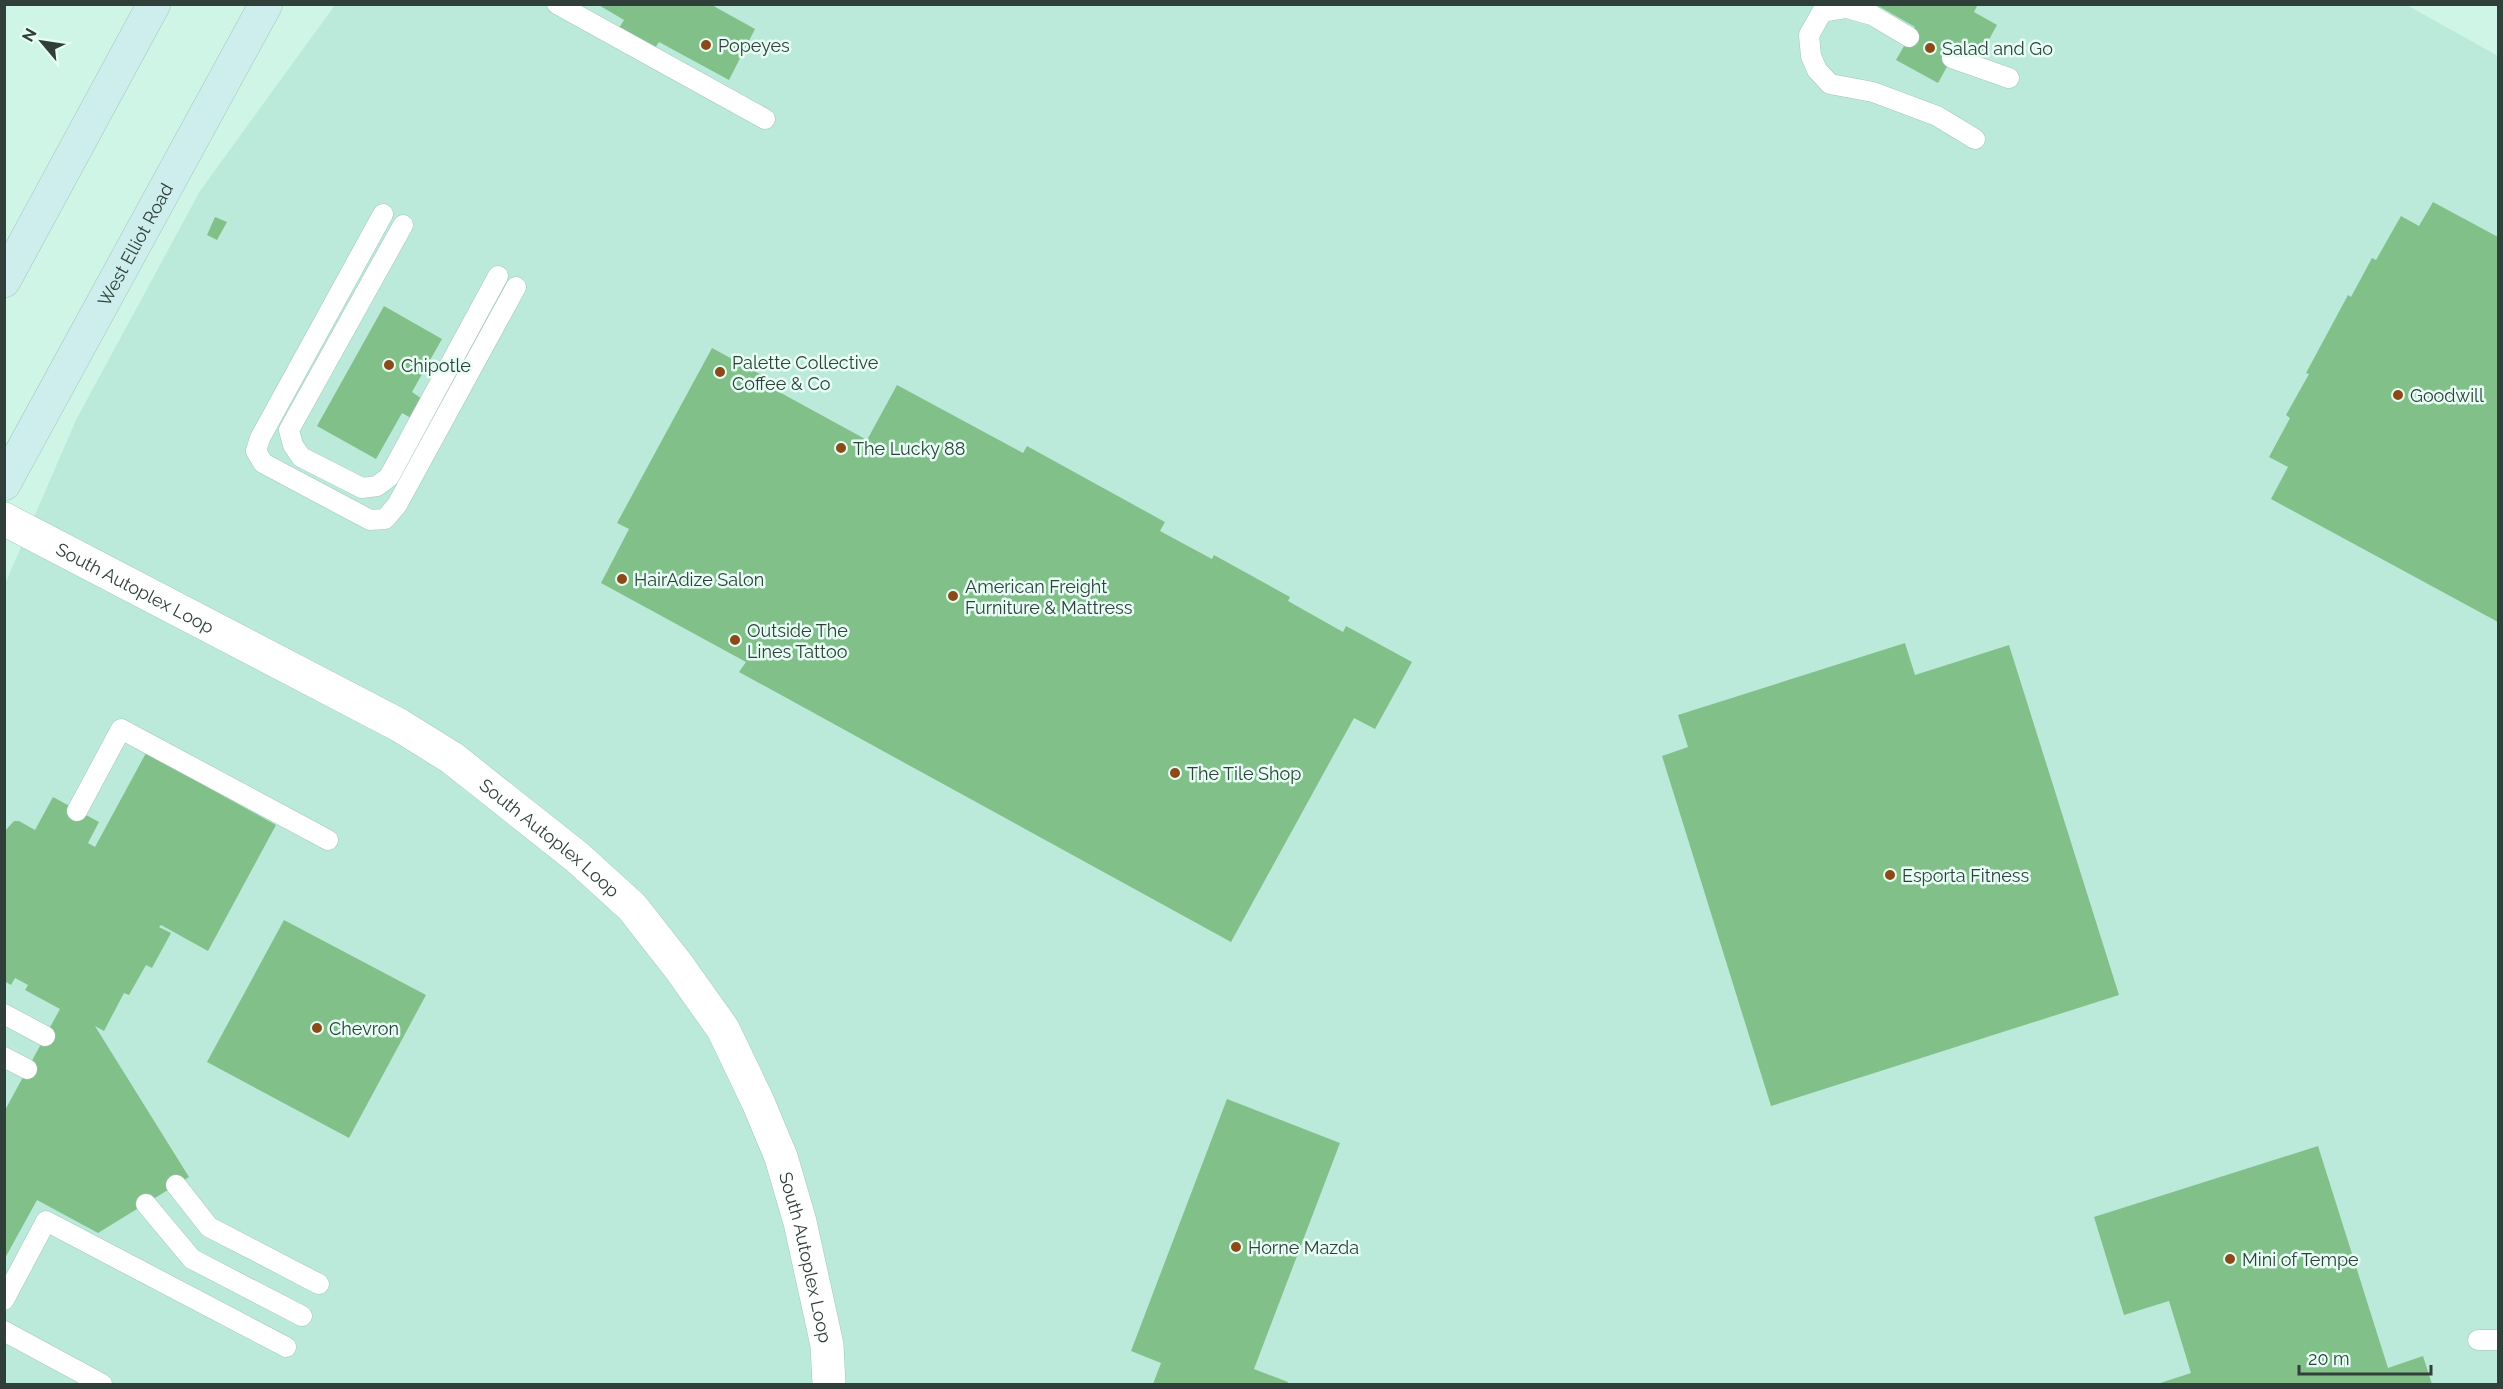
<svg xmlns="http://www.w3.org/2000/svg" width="2503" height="1389" font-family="Raleway,sans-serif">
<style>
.built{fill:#bceada}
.building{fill:#82c089}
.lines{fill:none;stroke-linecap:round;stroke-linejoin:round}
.lane-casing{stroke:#a2c7b9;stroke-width:21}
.street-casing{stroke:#a2c7b9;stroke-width:34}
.secondary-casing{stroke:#a2c7b9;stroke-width:34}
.lane{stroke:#fff;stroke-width:20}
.street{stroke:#fff;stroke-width:33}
.secondary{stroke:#cdeeed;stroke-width:33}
.poi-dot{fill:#8d4a19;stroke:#e7fef5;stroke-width:2}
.labels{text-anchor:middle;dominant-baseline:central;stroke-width:5;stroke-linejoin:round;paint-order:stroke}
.poi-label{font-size:18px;fill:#303f3a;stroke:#e7fef5;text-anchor:start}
.street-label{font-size:18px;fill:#303f3a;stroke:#e7fef5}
</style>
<rect width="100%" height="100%" fill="#cff5e7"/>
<path class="built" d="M2405,4L2498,56V1384H5V584L76,420L200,191L335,5Z"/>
<path class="building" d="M597,4H710L755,29L729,80L659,42L655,48L619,28L624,20Z
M1875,4H1978L1974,12L1997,25L1981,54L1960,43L1938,83L1896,60L1915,27Z
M2433,202L2498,237V622L2271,499L2288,467L2269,457L2290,418L2286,415L2309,374L2306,373L2348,295L2351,297L2372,258L2376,260L2401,216L2419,226Z
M215,217L227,222L217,240L207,235Z
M384,306L442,339L412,392L422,399L411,418L402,413L376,459L317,426Z
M712,348L773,381L770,387L867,440L897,385L1023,453L1027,446L1165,522L1160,531L1212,559L1214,555L1290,597L1288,601L1343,632L1346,626L1412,662L1375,729L1354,718L1231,942L739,672L746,662L601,583L629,529L617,523Z
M1905,643L1915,675L2009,645L2119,995L1771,1106L1662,756L1688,747L1678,715Z
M146,753L276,825L208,951L161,925L159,927L171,933L152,968L146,965L129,995L124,993L104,1031L95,1026L189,1177L98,1233L37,1200L4,1260V1112L60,1009L25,990L28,985L15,978L11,985L4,981V832L14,821H19L35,830L53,797L99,822L88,843L95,847Z
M284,920L426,995L349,1138L207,1062Z
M1227,1099L1340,1143L1254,1369L1288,1382L1287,1384H1153L1161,1363L1131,1351Z
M2318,1146L2388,1368L2423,1356L2432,1384H2157L2191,1373L2169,1301L2124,1315L2094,1217Z"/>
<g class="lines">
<g class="lane-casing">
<path id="lane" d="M557,4L765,119
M1909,37L1872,15L1847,8L1822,12L1809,35L1811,56L1817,70L1830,84L1873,92L1937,116L1975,139
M1952,58L2009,78
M383,214L260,438L256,451L263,463L370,520L385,519L397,505L516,287
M403,225L289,430L293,445L301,457L362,488L377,486L389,477L498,276
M77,811L121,729L328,840
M4,1014L45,1036
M4,1057L27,1069
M176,1185L209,1227L319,1284
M146,1204L192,1259L302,1316
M4,1300L46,1221L286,1347
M4,1331L102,1384
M2478,1340H2498"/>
</g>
<g class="street-casing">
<g id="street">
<path id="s1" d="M4,519L399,725L452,758L577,857L632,907L679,967L723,1029L758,1102L781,1157L800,1222L827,1345L829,1384"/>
</g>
</g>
<g class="secondary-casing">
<g id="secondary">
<path d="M4,281L154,4"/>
<path id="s2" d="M4,484L266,4"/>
</g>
</g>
<use href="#lane" class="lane"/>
<use href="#street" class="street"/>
<use href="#secondary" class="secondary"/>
</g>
<g class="poi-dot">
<circle cx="706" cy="45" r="6"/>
<circle cx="1930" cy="48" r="6"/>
<circle cx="389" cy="365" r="6"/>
<circle cx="720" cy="372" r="6"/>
<circle cx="2398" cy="395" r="6"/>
<circle cx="841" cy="448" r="6"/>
<circle cx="622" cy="579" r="6"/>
<circle cx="953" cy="596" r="6"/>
<circle cx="735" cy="640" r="6"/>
<circle cx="1175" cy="773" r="6"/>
<circle cx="1890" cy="875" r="6"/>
<circle cx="317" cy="1028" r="6"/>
<circle cx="1236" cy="1247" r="6"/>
<circle cx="2230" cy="1259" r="6"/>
</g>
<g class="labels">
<g class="poi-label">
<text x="718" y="45">Popeyes</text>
<text x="1942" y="48">Salad and Go</text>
<text x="732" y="362">Palette Collective<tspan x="732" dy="21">Coffee &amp; Co</tspan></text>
<text x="401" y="365">Chipotle</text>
<text x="2410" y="395">Goodwill</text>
<text x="853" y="448">The Lucky 88</text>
<text x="634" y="579">HairAdize Salon</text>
<text x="965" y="586">American Freight<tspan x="965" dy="21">Furniture &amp; Mattress</tspan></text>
<text x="747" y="630">Outside The<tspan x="747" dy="21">Lines Tattoo</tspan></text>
<text x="1187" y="773">The Tile Shop</text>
<text x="1902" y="875">Esporta Fitness</text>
<text x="329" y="1028">Chevron</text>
<text x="1248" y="1247">Horne Mazda</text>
<text x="2242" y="1259">Mini of Tempe</text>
</g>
<g class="street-label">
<text stroke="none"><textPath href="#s2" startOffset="273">West Elliot Road</textPath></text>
<text stroke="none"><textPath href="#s1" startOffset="148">South Autoplex Loop</textPath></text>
<text stroke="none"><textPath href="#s1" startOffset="634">South Autoplex Loop</textPath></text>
<text stroke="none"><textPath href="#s1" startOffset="1138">South Autoplex Loop</textPath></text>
</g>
</g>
<rect width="2503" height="1389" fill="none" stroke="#303f3a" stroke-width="12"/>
<g transform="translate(42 42) rotate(299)" stroke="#e7fef5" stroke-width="4.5" paint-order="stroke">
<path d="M0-4.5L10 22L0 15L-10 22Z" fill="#303f3a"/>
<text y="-9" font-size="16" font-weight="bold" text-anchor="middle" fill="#303f3a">N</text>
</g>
<path d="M2299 1365v9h132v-9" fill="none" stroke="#303f3a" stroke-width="3"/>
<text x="2308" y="1365" font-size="18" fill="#303f3a" stroke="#e7fef5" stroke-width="4.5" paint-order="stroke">20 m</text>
</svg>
